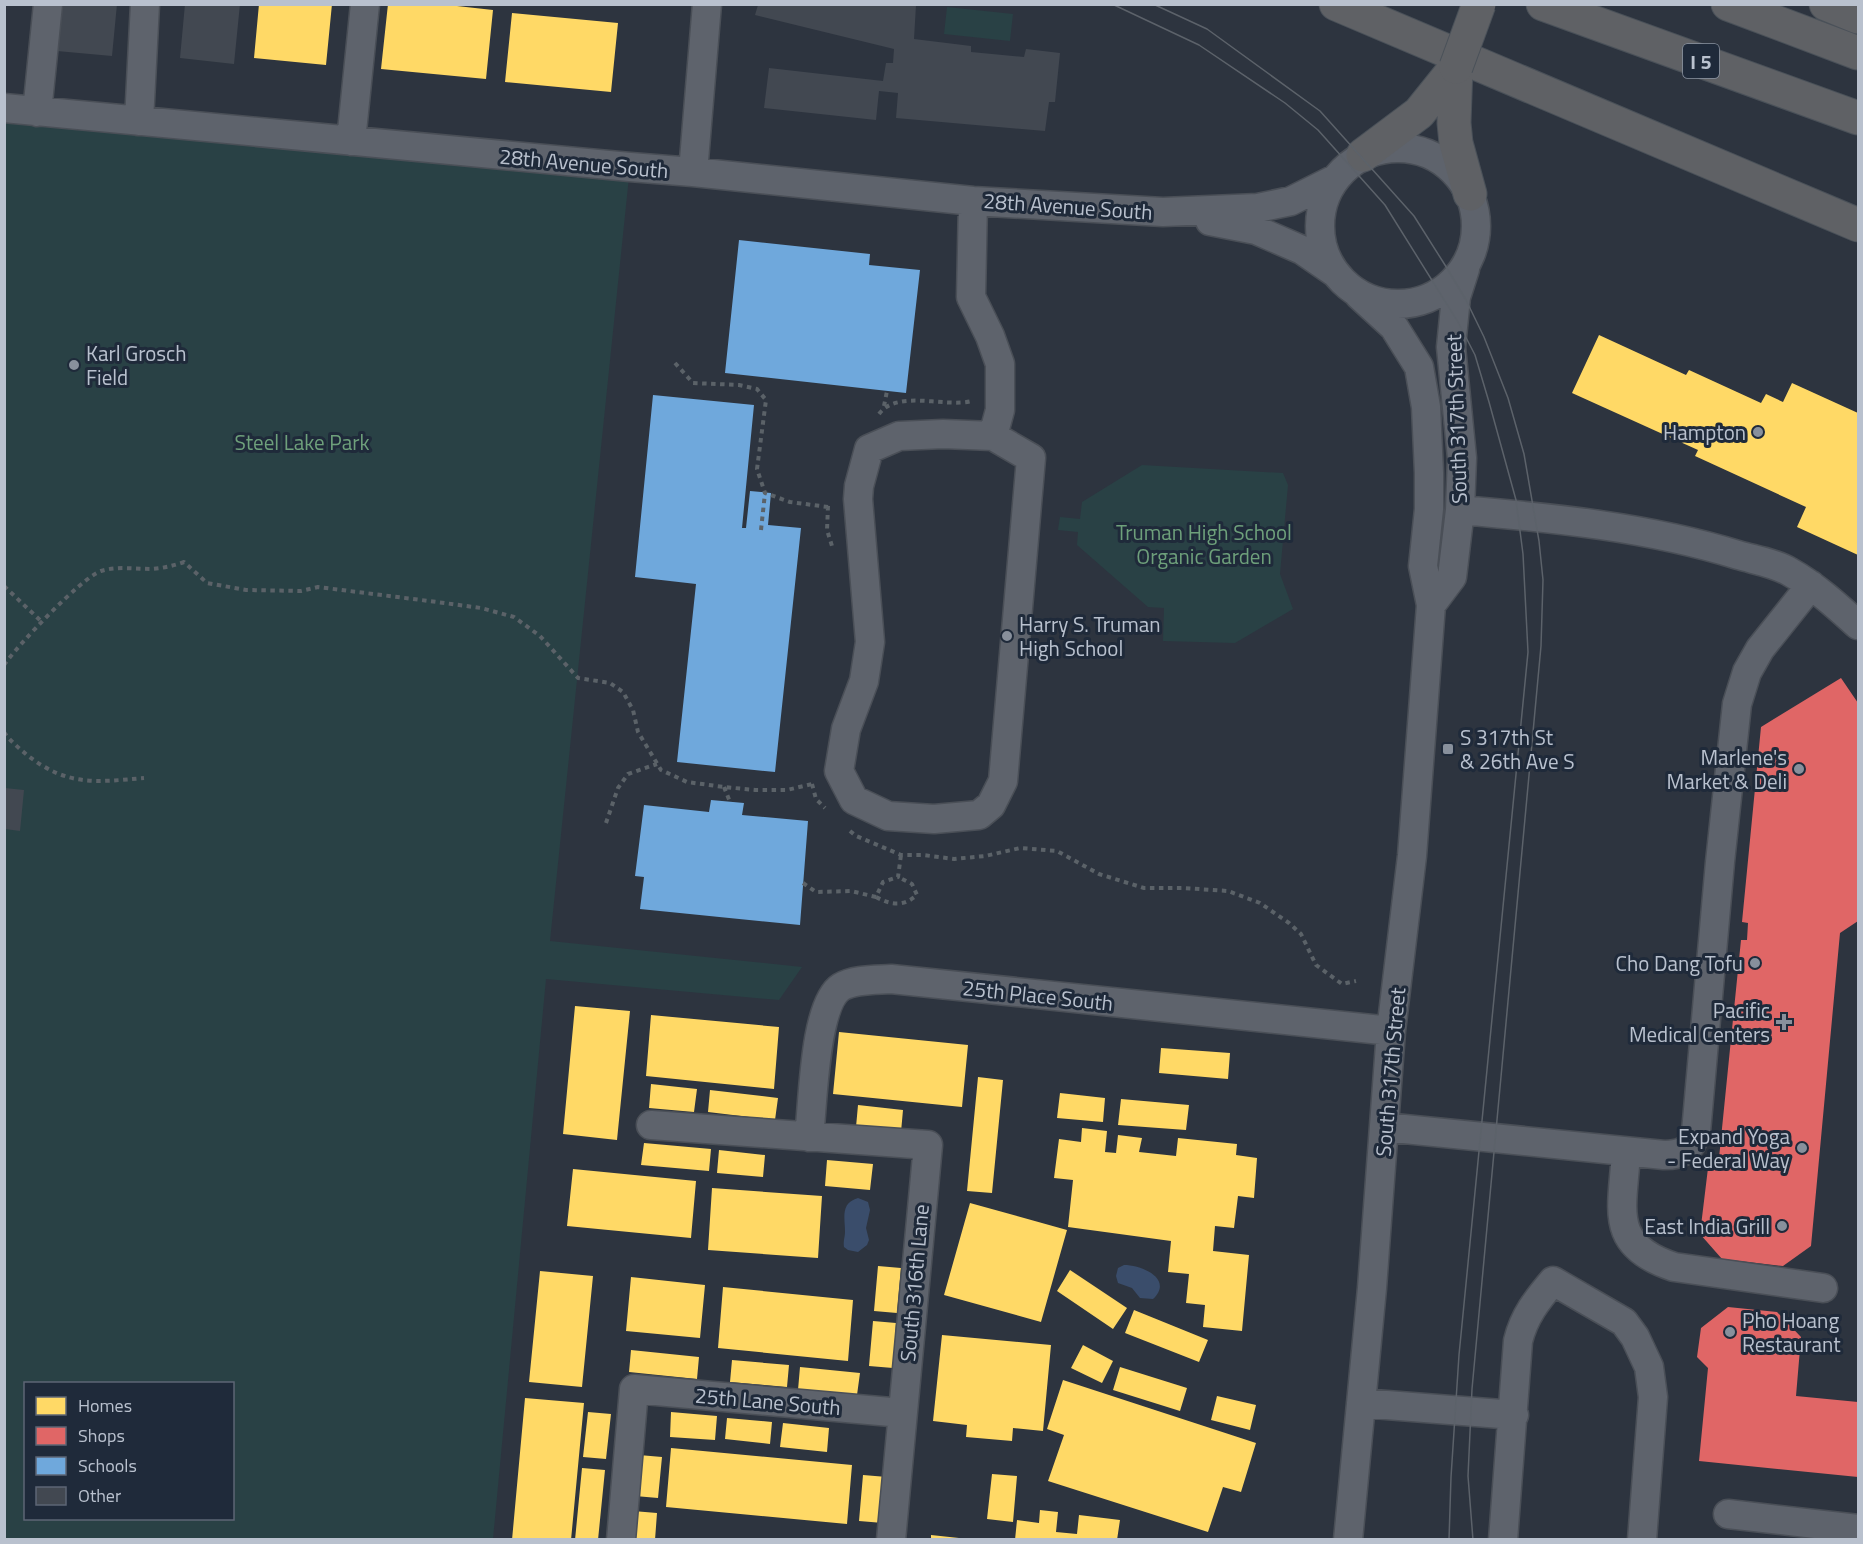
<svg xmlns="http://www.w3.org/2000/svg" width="1863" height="1544" font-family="'Titillium Web',sans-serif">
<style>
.green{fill:#294145;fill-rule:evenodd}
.water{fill:#3a4d6b}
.homes{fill:#ffd966}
.shops{fill:#e06666}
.schools{fill:#6fa8dc}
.building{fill:#424851}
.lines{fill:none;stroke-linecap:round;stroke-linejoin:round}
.minor-casing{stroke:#4a4f57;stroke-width:31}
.highway-casing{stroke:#4a5159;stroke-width:35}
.path{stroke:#5b6268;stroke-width:4;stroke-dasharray:4.5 4.5;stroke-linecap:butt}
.minor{stroke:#5e636c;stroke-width:28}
.highway{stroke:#5f6165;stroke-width:33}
.tram{stroke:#5c626a;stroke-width:1.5}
.highway-bridge-casing{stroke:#4a5159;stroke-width:35;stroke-linecap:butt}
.highway-bridge{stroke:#5f6165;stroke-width:33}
.poi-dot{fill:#88909c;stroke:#1f2a3a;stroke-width:2}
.labels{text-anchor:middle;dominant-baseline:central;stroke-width:6;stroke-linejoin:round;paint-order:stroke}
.shield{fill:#1f2a3a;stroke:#8b94a2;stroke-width:1.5}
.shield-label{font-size:20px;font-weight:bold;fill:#b9c1ce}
.street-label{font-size:21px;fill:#b9c1ce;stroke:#1f2a3a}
.poi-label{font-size:21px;fill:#b9c1ce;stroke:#1f2a3a;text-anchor:end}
.park-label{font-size:21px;fill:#6ea07b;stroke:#1f2a3a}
</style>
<rect width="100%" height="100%" fill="#2d343f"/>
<path class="green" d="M947,7L1013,14L1010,41L944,34Z
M5,108L630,167L550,941L802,967L779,1000L546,979L493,1539H5ZM26,1384H232V1518H26Z
M1142,465L1283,473L1288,485L1280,574L1293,609L1235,643L1163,641L1164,608L1148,607L1077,545L1078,532L1058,530L1060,517L1080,519L1082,502Z"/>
<path class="water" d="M858,1198L868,1202L870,1210L866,1228L869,1240L867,1245L858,1252L848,1250L844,1247C843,1241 845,1237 845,1232C845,1218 840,1203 858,1198Z
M1124,1265C1142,1265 1174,1279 1153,1299L1140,1298L1132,1288L1118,1283L1116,1276L1118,1268Z"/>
<path class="homes" d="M259,4H332L326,65L254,58Z
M388,4H439L493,10L486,79L381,69Z
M512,13L618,23L611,92L505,82Z
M1599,335L1686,375L1689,370L1761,403L1766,394L1783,402L1792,383L1858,413V555L1797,527L1806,507L1695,456L1698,450L1572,393Z
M575,1006L630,1011L617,1140L563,1134Z
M651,1015L779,1027L774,1089L646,1076Z
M839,1032L968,1045L962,1107L833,1094Z
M1161,1048L1230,1053L1228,1079L1159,1073Z
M978,1077L1003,1080L992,1193L967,1191Z
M651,1084L697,1089L694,1112L649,1108Z
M710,1090L778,1098L775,1120L708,1112Z
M1060,1093L1105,1098L1103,1122L1057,1118Z
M1121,1099L1189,1105L1186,1130L1118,1125Z
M858,1105L903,1110L901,1132L856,1127Z
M1082,1128L1107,1131L1105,1152L1116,1153L1118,1135L1142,1138L1139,1152L1176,1156L1178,1138L1237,1144L1236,1155L1257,1158L1254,1198L1238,1196L1234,1228L1215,1226L1213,1251L1249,1255L1242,1331L1203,1327L1205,1305L1186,1303L1189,1274L1168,1272L1171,1241L1068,1227L1073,1180L1054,1178L1059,1139L1081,1142Z
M644,1143L711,1149L709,1171L641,1165Z
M719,1150L765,1155L763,1177L717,1173Z
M827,1160L873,1164L870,1190L825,1186Z
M573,1169L696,1181L691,1238L567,1226Z
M712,1188L822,1196L818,1258L708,1250Z
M970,1203L1067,1230L1041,1322L944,1295Z
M878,1266L901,1268L897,1313L874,1311Z
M1070,1270L1127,1308L1113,1329L1057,1291Z
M540,1271L593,1276L582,1387L529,1382Z
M631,1277L705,1285L700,1338L626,1331Z
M723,1287L853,1300L848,1361L718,1348Z
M1134,1310L1208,1340L1199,1362L1125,1333Z
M873,1321L896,1323L893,1368L869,1366Z
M942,1335L1051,1345L1043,1431L1013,1428L1012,1441L966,1437L967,1425L933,1421Z
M1083,1345L1113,1361L1102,1383L1071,1368Z
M631,1350L699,1357L697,1379L629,1372Z
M732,1360L789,1365L787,1387L730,1382Z
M800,1367L860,1373L857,1395L798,1390Z
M1120,1367L1187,1388L1180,1411L1113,1390Z
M1063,1380L1256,1443L1241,1492L1223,1487L1208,1532L1048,1481L1064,1435L1047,1429Z
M1217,1396L1256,1405L1250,1430L1211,1420Z
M525,1398L584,1403L571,1540H512Z
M588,1412L611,1414L606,1459L583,1457Z
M671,1412L717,1416L715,1440L670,1437Z
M727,1418L772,1422L770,1444L725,1439Z
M783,1423L829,1428L827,1452L780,1447Z
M671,1448L852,1465L847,1524L666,1507Z
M639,1455L662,1457L658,1498L635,1496Z
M582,1468L605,1470L598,1540H575Z
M992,1474L1017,1476L1013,1522L987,1519Z
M863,1475L887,1477L883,1523L859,1521Z
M1040,1510L1058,1512L1056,1532L1077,1534L1079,1515L1120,1520L1117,1540H1015L1017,1520L1039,1523Z
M633,1511L657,1513L655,1540H630Z
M931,1535L959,1538V1540H931Z"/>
<path class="shops" d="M1841,678L1858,703V921L1840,933L1811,1246L1783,1266L1722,1259L1700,1234L1708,1168L1719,1158L1741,940H1747L1748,923L1742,922L1761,727Z
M1728,1307L1777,1312L1801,1337L1796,1396L1858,1402V1477L1699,1461L1708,1368L1697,1357L1701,1328Z"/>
<path class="schools" d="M739,240L870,254L869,265L920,270L906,393L725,373Z
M653,395L754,405L742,528H746L750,491L771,493L768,525L801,528L775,772L677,762L696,584L635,577Z
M711,800L744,803L742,815L808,821L800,925L640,909L644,877L635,876L644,805L709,812Z"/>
<path class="building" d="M61,4H117L112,56L57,51Z
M185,4H240L234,64L180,58Z
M758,5H916L914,39L971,46V52L1024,57L1026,49L1060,53L1055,102H1049L1045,131L896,118L898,93L879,91L876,120L764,108L769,68L883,81L886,63H893L894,49L755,15Z
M5,788L24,790L20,831L5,829Z"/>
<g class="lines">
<g class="minor-casing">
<path id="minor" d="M4,108L630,167L693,172L973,201L1163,212L1258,208L1291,201L1335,179
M37,112L48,4
M139,121L145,4
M351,141L365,4
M1320 226a78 78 0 1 1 156 0a78 78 0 1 1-156 0Z
M693,172L707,4
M973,201L971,297L990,336L1000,364V410L993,436L943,434L899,436L869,449L859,486L858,499L870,642L864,681L846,729L839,771L854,800L888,816L934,819L979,815L991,805L1003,781L1031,458L993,436
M1210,221L1256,230L1302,250L1334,272
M1460,510C1553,518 1648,527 1738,555C1755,560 1775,563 1790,572C1815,586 1837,606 1858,625
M1431,605L1452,577L1460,510L1462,458L1451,347L1456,297L1465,269
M651,1125L928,1145L891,1540
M1384,1127L1664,1155C1682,1155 1692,1150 1696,1132L1720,862L1737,704L1747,672L1760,649L1811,585
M809,1137C813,1105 814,1004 841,987C854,979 876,980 891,979L1391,1031
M1626,1152C1623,1209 1607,1245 1674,1267L1823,1288
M1361,1403L1514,1415
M1728,1514L1858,1529
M621,1540L634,1389L902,1413
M1348,1540L1372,1288L1391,1031L1412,856L1431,605L1423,566L1429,509V473L1426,407L1419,367L1394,327L1359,295
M1503,1540L1518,1341C1524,1316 1537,1300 1553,1281L1624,1322L1635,1337L1649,1367L1653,1397L1642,1540"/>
</g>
<g class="highway-casing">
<path id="highway" d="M1336,4L1858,225
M1543,4L1858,118
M1728,4L1858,53
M1826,4L1858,17
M1456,67L1454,123L1456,143L1470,194
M1363,155L1419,113L1456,67"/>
</g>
<path class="path" d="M675,363L693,383L739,385L757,389L766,400L757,469L765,493L790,502L828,507
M884,406L887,391
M879,414C897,389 945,408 972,401
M828,506L827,530L832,546
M761,530L765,493
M4,586L43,623
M4,665C17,646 81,578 101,571C117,566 135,569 152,569C163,568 173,566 184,562L207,583L246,590L301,591L318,587L437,602L481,608L514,617L540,636L578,678L610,683L623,692L633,710L638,732L661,770L687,782L724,787L755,790H787L812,784
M4,732C10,741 19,748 27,755C68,787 96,782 144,778
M812,784L816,799L825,808
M724,787L730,802
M606,823L618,788L628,774L657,764
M850,831L856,836L901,855H923L954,859L985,856L1020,848L1057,851L1099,874L1144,888H1183L1228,891L1260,903L1289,923L1301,934L1316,965L1342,984L1356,981
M803,883L816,892L851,891L876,897L883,882L898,877L901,855
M876,897C891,905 903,907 917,895L912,884L898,877"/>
<use href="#minor" class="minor"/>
<use href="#highway" class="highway"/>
<path class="tram" d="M1112,4L1199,45L1285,103L1318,130L1385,205L1458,322L1475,355L1489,402L1516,500L1523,554L1528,652L1459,1355L1451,1477L1449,1540
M1153,4L1207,29L1320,111L1414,216L1445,265L1466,300L1484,337L1508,398L1524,454L1539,541L1543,580L1541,646L1472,1389L1468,1476L1473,1540"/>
<g class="highway-bridge-casing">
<path id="highway-bridge" d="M1456,67L1479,4"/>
</g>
<use href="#highway-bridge" class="highway-bridge"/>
</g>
<g class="poi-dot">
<circle cx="74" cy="365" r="6"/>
<circle cx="1758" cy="432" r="6"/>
<circle cx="1007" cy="636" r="6"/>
<rect x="1442" y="743" width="12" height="12" rx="3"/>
<circle cx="1799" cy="769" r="6"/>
<circle cx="1755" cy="963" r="6"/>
<path d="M1781 1013h6v6h6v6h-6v6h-6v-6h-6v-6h6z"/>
<circle cx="1802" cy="1148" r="6"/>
<circle cx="1782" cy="1226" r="6"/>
<circle cx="1730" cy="1332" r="6"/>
</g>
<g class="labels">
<rect class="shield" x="1683" y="44" width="36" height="34" rx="4.5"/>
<g class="shield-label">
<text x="1701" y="61">I 5</text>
</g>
<g class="street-label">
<text transform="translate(584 163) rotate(5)">28th Avenue South</text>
<text transform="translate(1068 206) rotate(4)">28th Avenue South</text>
<text transform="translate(1456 419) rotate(-92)">South 317th Street</text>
<text transform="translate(1038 995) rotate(6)">25th Place South</text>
<text transform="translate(1390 1072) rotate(-85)">South 317th Street</text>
<text transform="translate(914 1283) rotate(-85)">South 316th Lane</text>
<text transform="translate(768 1401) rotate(5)">25th Lane South</text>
</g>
<g class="poi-label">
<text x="86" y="353" text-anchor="start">Karl Grosch<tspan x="86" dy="24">Field</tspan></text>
<text x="1746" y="432">Hampton</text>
<text x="1019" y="624" text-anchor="start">Harry S. Truman<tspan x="1019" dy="24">High School</tspan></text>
<text x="1460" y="737" text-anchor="start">S 317th St<tspan x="1460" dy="24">&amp; 26th Ave S</tspan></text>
<text x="1787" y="757">Marlene's<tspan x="1787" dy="24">Market &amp; Deli</tspan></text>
<text x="1743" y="963">Cho Dang Tofu</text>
<text x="1770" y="1010">Pacific<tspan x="1770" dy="24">Medical Centers</tspan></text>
<text x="1790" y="1136">Expand Yoga<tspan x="1790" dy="24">- Federal Way</tspan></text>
<text x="1770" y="1226">East India Grill</text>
<text x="1742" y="1320" text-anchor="start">Pho Hoang<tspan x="1742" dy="24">Restaurant</tspan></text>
</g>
<g class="park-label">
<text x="302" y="442">Steel Lake Park</text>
<text x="1204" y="532">Truman High School<tspan x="1204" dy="24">Organic Garden</tspan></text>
</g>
</g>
<rect width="1863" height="1544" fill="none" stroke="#b9c1ce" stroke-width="12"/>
<rect x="24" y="1382" width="210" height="138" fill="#1f2a3a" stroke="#5d6675" stroke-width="1.5"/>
<rect x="36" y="1397" width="30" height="18" fill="#ffd966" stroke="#5d6675" stroke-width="1.5"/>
<text x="78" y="1412" font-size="18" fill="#b9c1ce">Homes</text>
<rect x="36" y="1427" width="30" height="18" fill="#e06666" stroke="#5d6675" stroke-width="1.5"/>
<text x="78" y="1442" font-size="18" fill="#b9c1ce">Shops</text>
<rect x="36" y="1457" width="30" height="18" fill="#6fa8dc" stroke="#5d6675" stroke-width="1.5"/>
<text x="78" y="1472" font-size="18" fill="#b9c1ce">Schools</text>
<rect x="36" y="1487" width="30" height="18" fill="#424851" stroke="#5d6675" stroke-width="1.5"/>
<text x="78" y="1502" font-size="18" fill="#b9c1ce">Other</text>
</svg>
